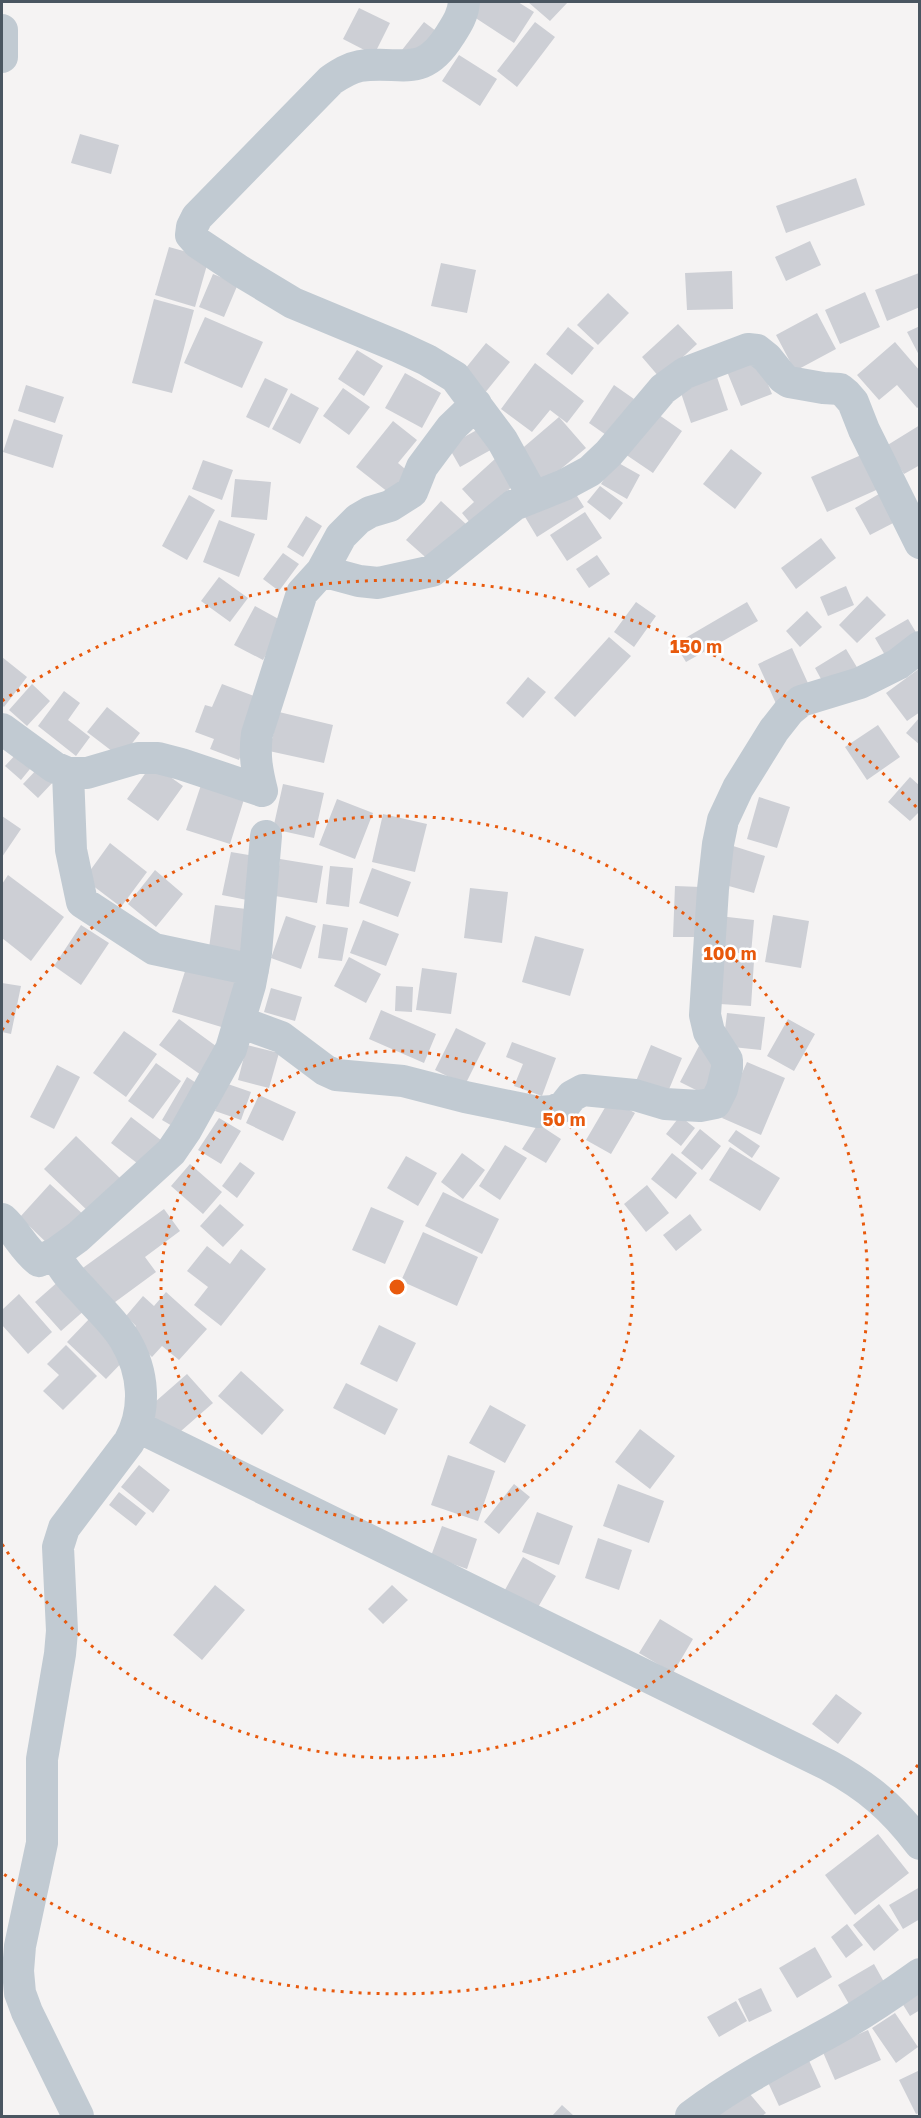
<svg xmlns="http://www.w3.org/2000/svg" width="921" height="2118" font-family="'Golos Text',sans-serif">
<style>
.building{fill:#cdcfd5}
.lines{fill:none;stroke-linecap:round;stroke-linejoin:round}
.street{stroke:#c1cad2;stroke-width:32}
.ring{fill:none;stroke:#e8590c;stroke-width:3;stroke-dasharray:3 6}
.centre{fill:#e8590c;stroke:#fff;stroke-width:3}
.ring-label{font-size:18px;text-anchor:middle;font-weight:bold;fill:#e8590c;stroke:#fff;stroke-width:5;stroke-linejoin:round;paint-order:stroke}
</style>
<rect width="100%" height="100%" fill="#f5f3f3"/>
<path class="building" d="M480,2H518L534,12L514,43L471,15Z
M528,2H568L550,21Z
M359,8L390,23L374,55L343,39Z
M424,22L440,34L418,62L402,50Z
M535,22L555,37L517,87L497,71Z
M459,55L497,79L480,106L442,81Z
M80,134L119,145L111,174L71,163Z
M856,178L865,205L786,233L776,206Z
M810,241L821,265L786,281L775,257Z
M169,247L209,258L195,307L155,295Z
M441,263L476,270L467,313L431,306Z
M732,271L733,309L687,310L685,273Z
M919,273L920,307L887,321L875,290Z
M213,274L238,284L224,317L199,307Z
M865,292L880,327L840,344L825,310Z
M608,293L629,313L598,345L577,325Z
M154,299L194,310L172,393L132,383Z
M817,313L836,349L795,371L776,335Z
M205,317L263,342L242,388L184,363Z
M678,324L697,344L660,378L642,357Z
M920,326V357L907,332Z
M568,327L594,348L572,375L546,354Z
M895,342L920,371V406L917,408L897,385L879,400L857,375Z
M486,343L510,362L484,394L461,374Z
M357,350L383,366L364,396L338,379Z
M756,356L772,394L741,406L726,369Z
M535,363L584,401L567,423L550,410L532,432L501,409Z
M405,373L441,393L422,428L385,408Z
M717,377L728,410L691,423L680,390Z
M265,378L288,389L269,428L246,417Z
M26,385L64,397L55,423L18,411Z
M614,385L634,399L609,437L589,423Z
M343,388L370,407L349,435L323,416Z
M291,393L319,408L300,444L272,429Z
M652,410L682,431L653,473L622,452Z
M559,417L586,448L544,483L518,452Z
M14,419L63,435L53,468L3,452Z
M393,421L417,440L398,463L411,474L393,496L356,467Z
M920,425V465L904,474L886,446Z
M484,426L496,447L460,467L448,446Z
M731,449L762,473L735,509L703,484Z
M868,452L883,487L827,512L811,477Z
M496,458L517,482L471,524L462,513L474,502L462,489Z
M203,460L233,470L222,500L192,489Z
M615,461L640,475L627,499L601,484Z
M235,479L271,482L267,520L231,517Z
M600,486L623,503L610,520L587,502Z
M572,488L584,507L537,537L525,517Z
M884,491L899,520L870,535L855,508Z
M189,495L215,510L187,560L162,546Z
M441,501L467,525L432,563L406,540Z
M585,512L602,538L567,561L550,535Z
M306,516L322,526L303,557L287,547Z
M219,520L255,534L239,577L203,562Z
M821,538L836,558L796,589L781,568Z
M283,553L299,564L279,591L263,579Z
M597,555L610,574L589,588L576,569Z
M219,577L248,598L230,622L201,601Z
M846,586L854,605L828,616L820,597Z
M867,596L886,615L857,643L839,625Z
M636,602L656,616L634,647L614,632Z
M747,602L758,621L686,662L675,644Z
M255,606L284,622L263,660L234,645Z
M807,611L822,627L800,647L786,631Z
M908,619L920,639L889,662L875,638Z
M609,637L631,656L575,717L554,698Z
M792,648L812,692L778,708L758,664Z
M846,649L858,669L826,688L815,668Z
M2,657L27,677L4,707L2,705Z
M920,668V712L907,721L886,693Z
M528,677L546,692L523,718L506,703Z
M32,684L50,701L27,726L9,710Z
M222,684L262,699L239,760L210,749L214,739L195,732L205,705L212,707Z
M64,691L80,703L68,720L90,737L76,756L38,726Z
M107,707L140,733L121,758L87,732Z
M279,712L333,725L324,763L269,751Z
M920,717V745L906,733Z
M878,725L900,757L867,780L845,747Z
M19,751L34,764L21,780L5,766Z
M152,764L183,786L158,821L127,799Z
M39,767L54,781L38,798L23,784Z
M910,777L920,786V811L910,821L888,802Z
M203,779L246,793L230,844L186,830Z
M283,784L324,793L314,838L273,829Z
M759,797L790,807L777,848L747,839Z
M337,799L373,813L355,859L319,845Z
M383,814L427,824L415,872L372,862Z
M2,816L21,829L2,857Z
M110,843L147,872L121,907L84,879Z
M730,845L765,856L754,893L718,883Z
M231,852L260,857L252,901L222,895Z
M280,859L323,866L317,903L275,896Z
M330,866L353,868L349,907L326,904Z
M372,868L411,882L398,917L359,903Z
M155,870L183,894L156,927L128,904Z
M8,875L64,917L31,961L2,938V884Z
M675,886L701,887L699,937H673Z
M470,888L508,892L502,943L464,938Z
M215,905L254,910L247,960L208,955Z
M773,915L809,921L801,968L765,962Z
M286,916L316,926L301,969L271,958Z
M719,916L754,920L751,954L716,951Z
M363,920L399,934L386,966L350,953Z
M323,924L348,928L342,961L318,958Z
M81,925L109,943L81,985L54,966Z
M535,936L584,949L570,996L522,982Z
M349,957L381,974L366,1003L334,986Z
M722,959L754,961L751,1006L720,1004Z
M188,962L244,980L228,1029L172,1012Z
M422,968L457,973L451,1014L416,1010Z
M2,983L21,986L11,1034L2,1032Z
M396,986L413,987L412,1012L395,1011Z
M271,988L302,997L295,1021L264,1012Z
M381,1010L436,1034L424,1063L369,1039Z
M727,1013L765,1017L761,1050L723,1046Z
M179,1019L220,1049L201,1075L159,1045Z
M788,1019L815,1034L794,1071L767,1056Z
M456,1028L486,1043L465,1085L435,1070Z
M124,1031L157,1054L126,1097L93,1073Z
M512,1042L556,1058L542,1096L514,1086L523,1064L506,1057Z
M247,1045L279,1053L269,1088L238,1080Z
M651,1045L682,1058L665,1099L634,1086Z
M699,1046L723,1058L704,1094L680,1082Z
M747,1062L785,1078L761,1135L722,1118Z
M156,1063L181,1081L153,1119L128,1101Z
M57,1065L80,1077L54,1129L30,1117Z
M187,1077L204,1088L179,1130L162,1120Z
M225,1083L251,1092L241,1120L215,1111Z
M259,1095L296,1112L283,1141L246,1123Z
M610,1099L635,1113L611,1154L586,1140Z
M680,1116L695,1128L681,1146L666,1134Z
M131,1117L166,1144L146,1170L111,1143Z
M219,1118L241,1131L221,1164L198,1150Z
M538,1124L561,1139L546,1163L522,1149Z
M700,1129L721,1146L702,1170L681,1153Z
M736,1130L760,1146L752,1158L728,1141Z
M76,1136L121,1179L90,1213L44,1169Z
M505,1145L527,1158L500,1200L479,1186Z
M730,1147L780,1178L760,1211L709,1180Z
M462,1153L485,1170L463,1199L441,1182Z
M672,1153L697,1173L676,1199L651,1179Z
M406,1156L437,1173L418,1206L387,1188Z
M240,1162L255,1173L237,1198L222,1186Z
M190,1164L222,1192L203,1214L171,1186Z
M50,1184L85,1216L54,1250L20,1217Z
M647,1185L669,1213L646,1232L624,1204Z
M443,1192L499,1219L482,1254L425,1226Z
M220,1204L244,1225L223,1247L200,1226Z
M371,1207L404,1221L385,1264L352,1250Z
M164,1209L180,1231L145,1257L156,1272L107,1308L80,1270Z
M690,1214L702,1230L676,1251L663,1235Z
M423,1232L478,1257L457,1306L401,1281Z
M207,1246L230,1264L241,1249L266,1269L221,1326L194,1305L208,1287L187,1271Z
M60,1280L86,1309L61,1331L35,1302Z
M166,1292L207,1329L179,1360L162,1346L152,1357L128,1335L136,1326L126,1316L143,1296L154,1306Z
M19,1294L52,1332L28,1354L2,1325V1310Z
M91,1317L130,1354L106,1379L67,1342Z
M379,1325L416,1343L397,1382L360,1364Z
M66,1345L97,1376L63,1410L43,1391L59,1375L47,1364Z
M241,1371L284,1410L262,1435L218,1396Z
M187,1374L213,1403L173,1438L147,1409Z
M346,1383L398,1409L385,1435L333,1408Z
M490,1405L526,1425L505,1463L469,1443Z
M640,1429L675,1456L650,1489L615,1462Z
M448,1455L495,1471L478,1521L431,1505Z
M139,1465L170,1490L153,1513L121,1487Z
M514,1484L530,1497L499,1534L484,1522Z
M618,1484L664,1501L649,1543L603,1526Z
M119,1492L146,1513L136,1526L109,1505Z
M537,1512L573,1526L559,1565L522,1552Z
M442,1526L477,1539L467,1569L431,1556Z
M598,1538L632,1550L619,1590L585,1578Z
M523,1557L556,1576L533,1616L501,1597Z
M215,1585L245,1610L202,1660L173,1635Z
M392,1585L408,1600L383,1624L368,1609Z
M660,1619L693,1639L673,1673L639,1653Z
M836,1694L862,1713L838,1744L812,1724Z
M878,1834L909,1873L855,1915L825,1875Z
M920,1887V1919L903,1929L889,1905Z
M879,1904L899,1930L874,1951L853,1925Z
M847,1924L863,1945L846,1958L831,1937Z
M815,1947L832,1977L797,1998L779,1968Z
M874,1964L889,1991L853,2011L838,1985Z
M920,1981V2010L910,2016L897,1995Z
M761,1988L772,2011L749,2022L738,1999Z
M736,2001L747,2021L719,2037L707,2017Z
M895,2013L918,2047L896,2063L872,2028Z
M868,2030L881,2060L835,2080L822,2050Z
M807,2056L821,2087L779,2106L765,2076Z
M920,2070V2113L916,2114L899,2080Z
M744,2087L766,2113L762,2116H709Z
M562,2105L574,2116H552Z"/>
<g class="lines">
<path class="street" d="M464,2C463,15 457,24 450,35C422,80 402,60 360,66C349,68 340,74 331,80L197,217L192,227L191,235L198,243L240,271L293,303L399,347L427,360L455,377L502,440L533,496
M2,30V57
M322,571L359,581L378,583L432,571L514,505L564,485L590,471L609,453L663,389L685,373L748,349L757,350L767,358L783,378L789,382L823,388L840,389L846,394L853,402L864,430L920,543
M2,729L54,767L68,773H87L138,758H158L181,764L262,791
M68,773L71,850L82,902L154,949L253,970
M262,791C257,771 254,755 257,734L302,593L322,571L341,536L358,519L370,512L390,506L412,492L422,467L451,428L476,404
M240,1022L281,1037L325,1070L336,1075L403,1081L465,1097L538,1112L553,1111L564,1106L572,1096L583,1090L635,1095L665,1104L700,1106L715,1103L722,1089L727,1068V1060L709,1032L705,1015L713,889L718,844L723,820L738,788L774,730L789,711L801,701L860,683L898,664L920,647
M2,1219C16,1231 24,1250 39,1261L56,1253
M138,1427L828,1765C867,1786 893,1808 920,1844
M78,2116L27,2012L20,1993L18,1971L20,1946L42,1843V1759L60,1654L62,1631L58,1547L64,1528L129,1442C147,1410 144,1372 125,1340C115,1323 99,1309 86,1294C75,1282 61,1269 56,1253L78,1237L171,1152L186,1130L231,1049L250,985L256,953L266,836
M691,2116C736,2082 785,2057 834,2030C863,2014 892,1994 920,1974"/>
</g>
<g class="ring">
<circle cx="397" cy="1287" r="236"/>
<path d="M2 1030A471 471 0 1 1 2 1544"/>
<path d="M918 1765A707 707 0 0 1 2 1873M2 701A707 707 0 0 1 918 809"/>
</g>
<circle cx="397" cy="1287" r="9" class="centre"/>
<g class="ring-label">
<text x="696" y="653">150 m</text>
<text x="730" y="960">100 m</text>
<text x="564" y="1126">50 m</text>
</g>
<rect width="921" height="2118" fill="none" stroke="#4a5661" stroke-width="6"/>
</svg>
